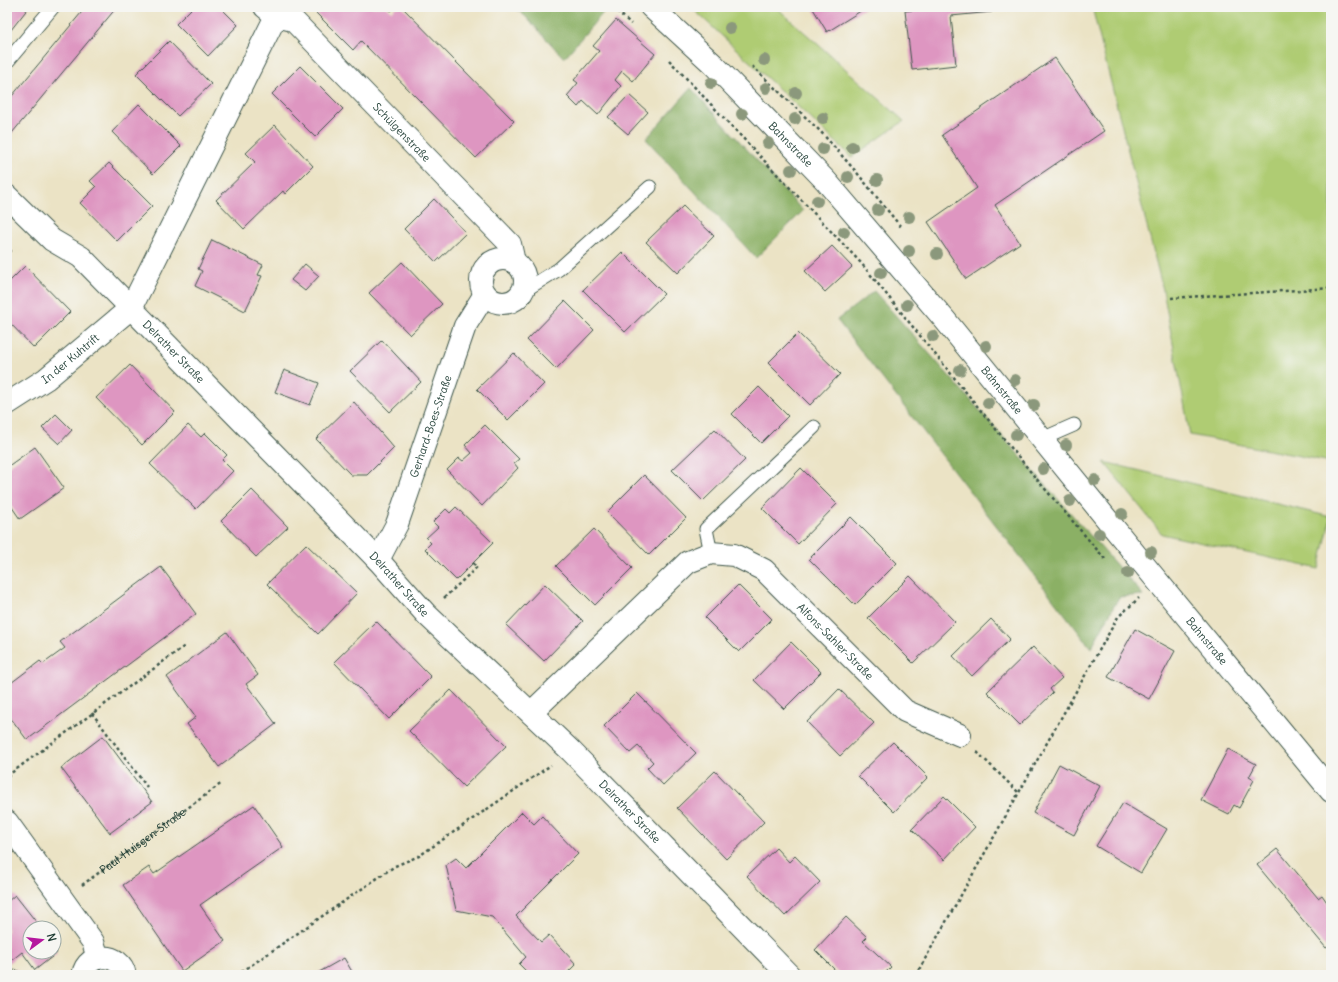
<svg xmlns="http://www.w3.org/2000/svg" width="1338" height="982" font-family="Delius,sans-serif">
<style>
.green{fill:#afcc73;stroke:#678454}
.forest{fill:#8bb065;stroke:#55764c}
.building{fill:#de96c1}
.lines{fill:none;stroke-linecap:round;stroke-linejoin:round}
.lane-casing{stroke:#3e564a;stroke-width:15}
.street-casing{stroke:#3e564a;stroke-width:24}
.secondary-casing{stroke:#3e564a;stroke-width:24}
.path{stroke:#3e564a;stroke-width:2.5;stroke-dasharray:3 3;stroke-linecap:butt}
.lane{stroke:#fff;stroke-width:13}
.street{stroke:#fff;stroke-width:22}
.secondary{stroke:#fff;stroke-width:22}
.tree{fill:#8b987c}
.labels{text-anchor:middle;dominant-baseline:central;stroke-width:3.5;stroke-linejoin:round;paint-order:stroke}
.street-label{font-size:11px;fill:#1f3d34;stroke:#f6f6f2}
</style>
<rect width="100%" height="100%" fill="#f6f6f2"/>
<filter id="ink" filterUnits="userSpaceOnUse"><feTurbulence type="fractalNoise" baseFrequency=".025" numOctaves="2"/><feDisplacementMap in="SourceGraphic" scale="8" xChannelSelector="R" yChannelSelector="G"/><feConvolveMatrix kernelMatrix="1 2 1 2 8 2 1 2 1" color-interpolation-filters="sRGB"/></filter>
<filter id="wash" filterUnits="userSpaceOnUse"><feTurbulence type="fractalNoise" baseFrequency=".012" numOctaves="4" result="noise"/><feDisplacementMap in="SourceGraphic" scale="16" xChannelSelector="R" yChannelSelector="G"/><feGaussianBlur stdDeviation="0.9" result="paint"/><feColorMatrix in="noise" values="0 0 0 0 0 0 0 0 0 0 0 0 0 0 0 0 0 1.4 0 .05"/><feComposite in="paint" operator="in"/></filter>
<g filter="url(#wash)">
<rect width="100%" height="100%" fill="#ebe3c5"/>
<path class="green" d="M691,7H776L904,121L852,157Z
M1092,7H1331V462L1190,435L1163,290Z
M1104,462L1331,517L1319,569L1162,534Z"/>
<path class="forest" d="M514,7H608L564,58L525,16Z
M691,88L803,211L756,258L646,139Z
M874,291L1143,595L1119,597L1091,648L837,320Z"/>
<g id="blocks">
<path class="building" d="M7,7H29L7,35Z
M86,7H117L7,139V102Z
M193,7H220L238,25L208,56L176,24Z
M310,7H387L391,11L396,7H402L514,121L476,158L361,41L353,50Z
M812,7H867L827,32Z
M943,7H992V12L951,16L956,65L912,70L905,11Z
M616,20L655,54L633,81L622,71L615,80L621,86L598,115L583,101L578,107L567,96L578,83L574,80L599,51L593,46Z
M169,41L211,84L178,116L136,74Z
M1055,58L1104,131L995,205L1020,243L966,279L928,222L977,188L942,135Z
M300,66L343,109L315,137L272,94Z
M629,95L648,112L628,134L608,117Z
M139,104L181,146L153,174L112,132Z
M275,125L313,166L285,194L283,191L244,229L216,200L255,162L246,153Z
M109,163L152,206L117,241L80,203L96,187L90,181Z
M434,199L466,233L436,262L404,229Z
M683,206L714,236L678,273L646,242Z
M212,240L263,265L258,275L262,276L245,311L195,286L202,271L198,269Z
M7,246L12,251L7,255Z
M832,246L852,267L825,292L805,271Z
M622,252L664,294L625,332L583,290Z
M402,262L442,304L410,335L369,293Z
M305,264L319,276L305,291L291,280Z
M25,266L70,312L34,348L7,320V284Z
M565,301L594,330L556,369L527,340Z
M798,333L840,374L810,405L768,363Z
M382,340L421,382L390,412L350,371Z
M514,353L544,384L508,420L477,389Z
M130,365L175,412L142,445L96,398Z
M284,370L319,383L310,405L275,392Z
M759,387L788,416L761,443L732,414Z
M354,402L394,448L367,475H351L316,439Z
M56,414L72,430L59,444L42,428Z
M188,425L201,437L205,433L227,455L222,460L233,471L196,509L150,464Z
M485,425L519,459L514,463L518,468L482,506L447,470L459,458L463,461L472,453L465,445Z
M715,429L745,460L703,501L672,470Z
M35,447L64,488L20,519L7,500V467Z
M801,468L837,504L798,544L762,508Z
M644,475L686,518L649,555L607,512Z
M252,490L288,527L256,557L221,521Z
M456,507L493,543L456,580L425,549L431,543L426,538L438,527L433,522L446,509L450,513Z
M851,517L897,563L855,605L809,559Z
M594,529L632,568L595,605L556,566Z
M306,544L357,593L318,634L267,584Z
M161,567L196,614L27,740L7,713V686L40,661L43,664L65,648L60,642Z
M910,576L955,622L913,663L868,618Z
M545,584L583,621L544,661L506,625Z
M738,585L772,619L739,652L705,618Z
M991,619L1010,639L972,676L953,656Z
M376,621L431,677L389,719L334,662Z
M1135,629L1175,651L1149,699L1108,677Z
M227,632L258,675L246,684L276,724L219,767L187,724L196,717L167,677Z
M791,642L821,672L784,709L754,680Z
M1033,647L1062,678L1050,689L1053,693L1020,725L987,692Z
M839,689L874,723L840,756L807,722Z
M451,690L506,746L464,787L409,731Z
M637,693L696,753L663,785L647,768L653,762L638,746L630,753L604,726Z
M103,736L152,802L110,833L61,768Z
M893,742L928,777L894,812L858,776Z
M1228,749L1256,764L1249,777L1254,780L1239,808L1234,805L1229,814L1201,800Z
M1059,764L1100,786L1074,835L1033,813Z
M715,771L764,822L726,859L677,808Z
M944,796L975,827L944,860L912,829Z
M1123,803L1167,829L1141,873L1096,846Z
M254,805L283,847L200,905L225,941L182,971L123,885L149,867L154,874Z
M522,812L534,824L542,816L578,854L516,916L541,942L549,935L576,964L565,975H530L519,964L526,957L492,917L456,910L446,865L456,858L466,868Z
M776,848L789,862L795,856L820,882L785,916L747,876Z
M1277,849L1318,898L1322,895L1331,908V945L1326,948L1257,865Z
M15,895L41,928H30V952H54V949L57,953L35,970L22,952L7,964V902Z
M846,917L867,937L863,941L891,967L883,975H840L815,950Z
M344,958L354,975H314Z
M16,969L21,975H8Z"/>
</g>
</g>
<g filter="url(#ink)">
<use href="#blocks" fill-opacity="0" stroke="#3e564a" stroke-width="1"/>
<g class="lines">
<g class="lane-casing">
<path id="lane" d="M7,62L53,7
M522,292L559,269L650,187
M1042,439L1074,425
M711,553L706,529L814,427"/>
</g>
<g class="street-casing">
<g id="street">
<path id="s2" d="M265,7L276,16L293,20L510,244L514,262"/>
<path id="s3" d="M7,196L52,240L81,257L378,560L426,614L571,751L789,975"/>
<circle cx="503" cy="281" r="22"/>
<path id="s4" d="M7,404L46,379L131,308L276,16"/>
<path id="s5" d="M378,560L397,524L465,326L485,294"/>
<path id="s6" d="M531,713L688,562L711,553L734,555L764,570L905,711L960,735"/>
<path d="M7,822L93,942L98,958"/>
<path d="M83,975C87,951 121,952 125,975"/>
</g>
</g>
<g class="secondary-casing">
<g id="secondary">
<path id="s7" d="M651,7L714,65L826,181L945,320L1140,560L1331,791"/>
</g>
</g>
<g class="path">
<path d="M613,7L631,24"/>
<path d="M669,60L861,263L1034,476L1105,559"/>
<path d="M752,66L820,131L858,174L901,227"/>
<path d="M1171,298L1331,288"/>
<path d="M444,598L477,567L473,563"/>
<path d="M92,713L147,787"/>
<path d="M977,752L1019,793"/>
<path d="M7,776L186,645"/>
<path id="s1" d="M82,885L222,783"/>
<path d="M237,975L395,866L419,856L551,765"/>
<path d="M916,975L1118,617L1139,598"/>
</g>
<use href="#lane" class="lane"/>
<use href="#street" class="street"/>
<use href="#secondary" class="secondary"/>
</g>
<g class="tree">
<circle cx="730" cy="28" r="6"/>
<circle cx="764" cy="60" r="6"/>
<circle cx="711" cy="83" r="6"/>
<circle cx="766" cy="88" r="6"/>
<circle cx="796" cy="93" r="6"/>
<circle cx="742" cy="114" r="6"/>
<circle cx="823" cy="118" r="6"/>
<circle cx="795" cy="119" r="6"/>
<circle cx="768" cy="143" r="6"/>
<circle cx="852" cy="147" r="6"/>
<circle cx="823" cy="149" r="6"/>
<circle cx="791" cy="170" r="6"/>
<circle cx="848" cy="177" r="6"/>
<circle cx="877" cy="180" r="6"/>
<circle cx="817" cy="201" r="6"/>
<circle cx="878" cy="210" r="6"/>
<circle cx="909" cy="217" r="6"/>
<circle cx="844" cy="232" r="6"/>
<circle cx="909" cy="251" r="6"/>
<circle cx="937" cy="254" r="6"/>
<circle cx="881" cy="273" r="6"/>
<circle cx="907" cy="305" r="6"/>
<circle cx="933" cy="336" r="6"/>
<circle cx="986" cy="346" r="6"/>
<circle cx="960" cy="370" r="6"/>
<circle cx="1015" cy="380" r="6"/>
<circle cx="988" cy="403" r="6"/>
<circle cx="1034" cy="405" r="6"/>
<circle cx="1016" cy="435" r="6"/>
<circle cx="1066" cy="445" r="6"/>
<circle cx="1043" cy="469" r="6"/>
<circle cx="1095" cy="480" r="6"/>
<circle cx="1070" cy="501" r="6"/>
<circle cx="1122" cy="514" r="6"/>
<circle cx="1099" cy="534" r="6"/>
<circle cx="1151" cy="552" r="6"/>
<circle cx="1128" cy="573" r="6"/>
</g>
</g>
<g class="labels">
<g class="street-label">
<text stroke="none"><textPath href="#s2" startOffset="188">Schülgenstraße</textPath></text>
<text stroke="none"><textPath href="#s7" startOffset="196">Bahnstraße</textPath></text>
<text stroke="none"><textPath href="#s3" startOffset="229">Delrather Straße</textPath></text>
<text stroke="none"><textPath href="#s4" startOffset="78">In der Kuhtrift</textPath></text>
<text stroke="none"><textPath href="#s7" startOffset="520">Bahnstraße</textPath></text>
<text stroke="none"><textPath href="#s5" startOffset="144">Gerhard-Boes-Straße</textPath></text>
<text stroke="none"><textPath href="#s3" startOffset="553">Delrather Straße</textPath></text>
<text stroke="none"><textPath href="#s6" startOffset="400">Alfons-Sahler-Straße</textPath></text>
<text stroke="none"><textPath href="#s7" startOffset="844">Bahnstraße</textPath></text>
<text stroke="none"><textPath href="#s3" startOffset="877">Delrather Straße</textPath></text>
<text stroke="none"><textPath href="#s1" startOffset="75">Paul-Huisgen-Straße</textPath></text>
</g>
</g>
<rect width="1338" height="982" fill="none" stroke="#f6f6f2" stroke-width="24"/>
<g transform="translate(42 940) rotate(75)"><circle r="19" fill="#f6f6f2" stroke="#a0aca6"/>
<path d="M0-3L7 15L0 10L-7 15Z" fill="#b5179e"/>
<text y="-6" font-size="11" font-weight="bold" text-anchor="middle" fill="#1f3d34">N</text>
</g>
</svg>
